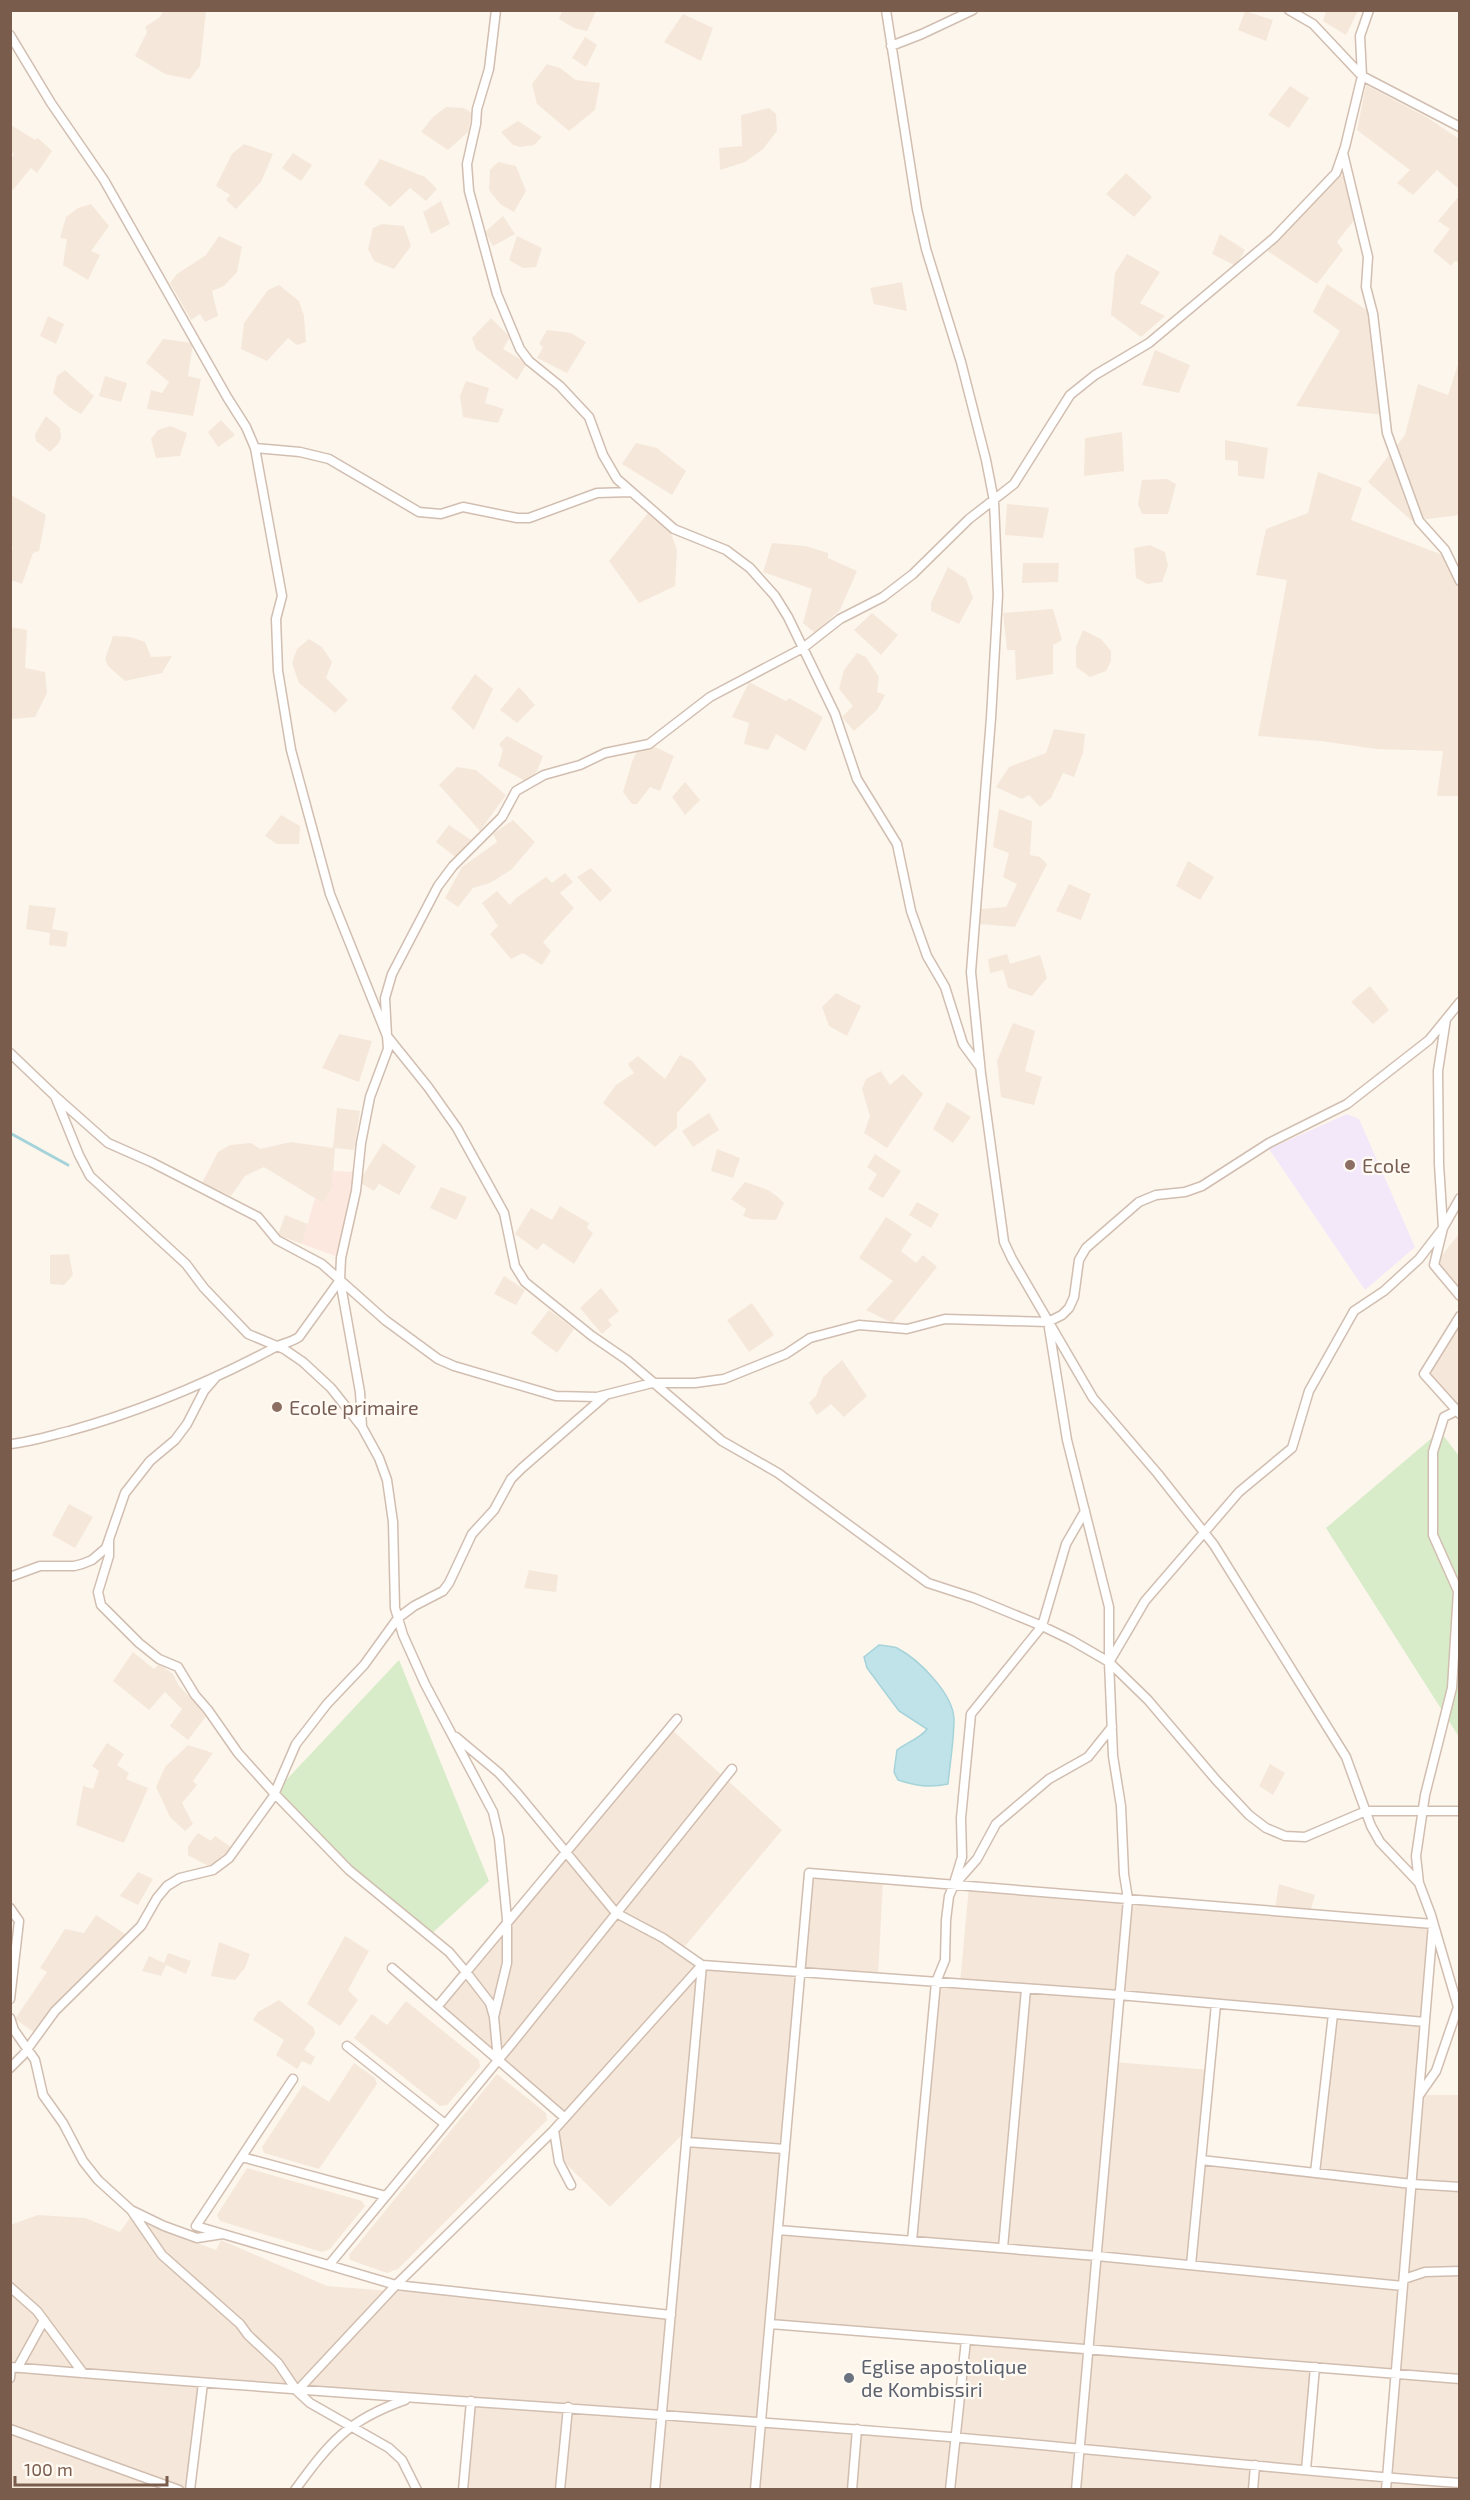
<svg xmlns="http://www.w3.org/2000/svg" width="1470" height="2500" font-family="'Exo 2',sans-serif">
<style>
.residential{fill:#f5e8da;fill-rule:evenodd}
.commercial{fill:#fde8e0}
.education{fill:#f3e8fa}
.green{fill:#d8ecc9}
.water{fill:#bfe3e8;stroke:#a5d3da;stroke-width:1.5}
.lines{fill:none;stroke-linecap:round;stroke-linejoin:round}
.stream{stroke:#a5d3da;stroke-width:3}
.street-casing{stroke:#d1beb0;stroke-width:11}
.street{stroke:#fff;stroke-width:8}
.education-dot{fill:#8d6e63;stroke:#fffaf3;stroke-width:2}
.worship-dot{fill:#6b7280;stroke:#fffaf3;stroke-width:2}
.labels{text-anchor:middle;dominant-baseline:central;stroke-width:4.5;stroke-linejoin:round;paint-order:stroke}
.education-label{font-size:20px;fill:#785e54;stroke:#fffaf3;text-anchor:start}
.worship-label{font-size:20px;fill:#5b616d;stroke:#fffaf3;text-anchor:start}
</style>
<rect width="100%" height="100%" fill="#fdf6ec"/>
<path class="residential" d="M163,11H206L200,66L190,79L165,74L135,56L147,32L145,27L160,17Z
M596,11L587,31L574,28L559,19L562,11Z
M1245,11L1273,20L1266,41L1238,30Z
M1326,11H1358L1346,35L1323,21Z
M683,14L713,28L701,61L664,42Z
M585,37L597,45L586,67L572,58Z
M547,64L560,68L576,80L600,83L595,110L569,131L537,104L532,84Z
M1366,85L1428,118L1459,139V189L1437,170L1413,195L1397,183L1410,170L1357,130Z
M1290,86L1309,98L1289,128L1268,115Z
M446,107L464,108L472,113L468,132L448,150L421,132L433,117Z
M769,108L776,114L777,131L763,149L745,162L720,170L719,148L742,146L741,115Z
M518,121L542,137L534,145L520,147L513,145L501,132Z
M11,125L35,140L38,138L52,151L37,173L31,168L13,190L10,187L11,159L14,154L11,151Z
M244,144L273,154L261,182L236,209L226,200L230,195L216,186L232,154Z
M293,153L312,165L301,181L282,168Z
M380,159L425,177L437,189L426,201L410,188L390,207L364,184Z
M498,162L516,166L526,191L514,212L500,204L489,190L490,170Z
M1126,173L1152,197L1134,217L1106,194Z
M1336,173L1350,179L1359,214L1337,242L1343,250L1317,284L1263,248Z
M1459,196V263L1455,261L1451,266L1433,251L1450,229L1438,221Z
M441,201L450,224L431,234L423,212Z
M91,204L109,226L91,251L100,255L88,280L63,265L67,239L60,238L66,217L78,208Z
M503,216L515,234L493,246L485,232Z
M382,224L404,226L411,246L394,269L374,261L368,249L373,228Z
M1220,234L1245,250L1236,266L1212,254Z
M219,236L242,247L237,272L224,286L212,291L218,316L205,322L200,314L191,320L170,283L177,274L206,255Z
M517,236L542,248L536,267L523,268L509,260Z
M1127,254L1160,272L1140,303L1165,316L1141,337L1111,315L1115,273Z
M902,282L907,311L874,304L870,288Z
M1327,284L1373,314L1385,415L1296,406L1340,331L1313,312Z
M279,285L299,301L304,316L306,342L297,345L288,338L267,361L241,349L244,323L268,290Z
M48,316L64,324L56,344L40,336Z
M491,318L510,337L503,349L527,363L517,380L476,349L472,338Z
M547,330L571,333L586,342L567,373L537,358L543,347L539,344Z
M163,339L193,343L188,376L201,379L193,416L147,409L151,390L162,393L169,382L146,363Z
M1155,350L1190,365L1179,393L1142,385Z
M1459,361V515L1412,521L1368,482L1405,435L1418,384L1448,395Z
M65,370L94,396L81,414L69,407L53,393L57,376Z
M105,376L127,383L121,402L99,396Z
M466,381L489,388L485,403L504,409L498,423L463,417L460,396Z
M46,416L60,428L61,438L58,444L50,452L36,441L35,434Z
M221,420L235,435L218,447L208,432Z
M170,426L187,433L180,456L156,458L151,439L158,430Z
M1122,432L1124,471L1084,476L1085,438Z
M1225,440L1268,448L1264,479L1238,476V461L1225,460Z
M636,443L657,448L686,471L672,495L622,464Z
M1318,472L1362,488L1351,520L1448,557L1460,581L1459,796H1437L1443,751L1376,749L1321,741L1258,736L1287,580L1256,575L1266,529L1308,513Z
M1167,479L1176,484L1168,514H1142L1138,504L1142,480Z
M11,495L46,515L39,551L33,553L22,584L11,580V556L13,548L11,545Z
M1007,504L1049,508L1043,538L1005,535Z
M649,512L670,531L677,550L675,586L639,603L609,561Z
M772,543L806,546L828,553V558L857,571L840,610L815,633L803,623L812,589L763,572Z
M1150,545L1165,552L1168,566L1162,582L1147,584L1136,578L1134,548Z
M1023,563H1059L1058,582L1022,583Z
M948,567L966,579L973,598L959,624L931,611V603Z
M1053,609L1062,640L1053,645V674L1016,680L1015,650H1007L1003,613Z
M872,613L898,635L881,655L854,630Z
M10,627L27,630L25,668L45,672L47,693L35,717L11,719Z
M1083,630L1101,639L1111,651V661L1106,671L1090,677L1076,667V647Z
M113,636L130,637L145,642L151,657L172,656L162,673L125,681L108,666L105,659Z
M309,639L322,647L332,662L326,678L348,700L335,713L299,683L292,663L297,649Z
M857,653L866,657L879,677L877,692L885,695L877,710L854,731L842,717L853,706L839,689L844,670Z
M475,674L493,689L474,730L451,708Z
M749,682L786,701L789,698L823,717L805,751L776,734L768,750L744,744L749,723L732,717Z
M519,687L535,705L517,723L500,710Z
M1054,729L1085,734L1083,753L1074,777L1063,773L1051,798L1040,807L1029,795L1022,799L996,787L1009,767L1046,753Z
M507,736L543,756L537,771L527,782L498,766L503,750L499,744Z
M649,744L674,756L660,791L650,787L637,804H632L623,792L632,762L640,745Z
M457,767L476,770L506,795L480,831L439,785Z
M685,782L700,800L685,815L672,797Z
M999,809L1032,821L1030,855L1040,857L1047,864L1015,927L980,924L981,909L1006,907L1017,884L1003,877L1009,853L993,847Z
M281,815L300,826L299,844H277L265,836Z
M513,820L535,842L511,870L490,883L473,888L458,907L445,898L462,867L497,842L493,834Z
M449,825L471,840L458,859L436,842Z
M1188,861L1214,877L1200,900L1176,886Z
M591,868L612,890L600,902L577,877Z
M565,873L573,882L560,893L574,908L543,942L551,951L542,965L523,953L511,959L490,934L498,926L482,903L497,891L510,905L516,898L546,877L552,883Z
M1069,884L1091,894L1081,920L1056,911Z
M29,905L56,908L52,929L68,932L66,947L49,945L50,933L26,929Z
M1007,954L1010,964L1040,955L1047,978L1032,996L1008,988L1003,970L990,973L988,959Z
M1370,986L1389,1010L1373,1024L1351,1002Z
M836,993L861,1006L847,1036L829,1026L822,1007Z
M1013,1023L1035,1031L1025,1071L1042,1077L1034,1105L1001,1097L997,1061Z
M339,1034L372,1041L359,1082L322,1068Z
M680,1055L692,1061L707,1080L677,1113V1128L655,1147L603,1103L616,1085L634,1073L628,1064L638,1056L665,1079Z
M881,1071L890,1085L903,1074L923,1094L887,1148L864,1133L870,1116L862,1089L866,1079Z
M947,1102L971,1117L953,1143L933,1129Z
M337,1108L360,1111L354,1150L335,1148L332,1189L323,1203L264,1167L245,1176L231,1196L202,1183L218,1152L230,1145L251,1143L260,1149L291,1142L333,1148Z
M709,1113L719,1130L693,1147L682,1131Z
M383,1143L416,1166L399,1195L379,1184L374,1191L359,1182Z
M717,1149L740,1158L733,1178L711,1171Z
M875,1154L901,1171L883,1198L868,1189L877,1174L867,1167Z
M745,1182L768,1190L778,1197L784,1203L776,1220L751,1219L743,1216L746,1209L731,1199Z
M441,1187L467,1197L456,1220L430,1208Z
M917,1202L939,1214L931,1228L909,1215Z
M560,1206L589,1223L587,1228L593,1233L574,1264L543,1243L537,1250L515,1234L531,1208L552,1220Z
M285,1215L308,1224L302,1244L278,1235Z
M886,1217L912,1234L901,1251L916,1263L923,1255L937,1267L892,1323L866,1310L893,1281L859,1258Z
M1459,1234V1296L1434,1265Z
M69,1254L73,1275L64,1285L50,1284V1255Z
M504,1276L525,1290L516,1305L494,1294Z
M601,1288L619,1311L608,1320L612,1325L602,1334L580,1308Z
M752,1303L774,1335L749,1352L727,1320Z
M549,1310L574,1329L557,1353L531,1333Z
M1459,1316V1414L1424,1374Z
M842,1360L867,1396L844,1417L831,1404L817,1415L809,1403L816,1396L823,1377Z
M69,1504L93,1517L75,1548L52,1535Z
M529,1570L558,1575L556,1592L524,1588Z
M133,1652L154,1669L159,1664L173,1674L179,1686L207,1715L188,1740L170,1726L182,1709L165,1692L149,1710L113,1681Z
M670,1728L782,1830L681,1951L702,1965L800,1972L809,1873L883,1879L878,1978L801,1972L778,2230L912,2241L936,1982L960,1983L969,1886L1433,1924L1420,2095H1459V2489H463L471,2401L203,2383L190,2489H11L10,2225L38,2215L85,2218L120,2232L130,2218L216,2250L221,2240L327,2286L390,2291L396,2285L670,2311L686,2131L610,2207L558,2156L554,2130L564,2118L437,2007ZM1119,1996L1333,2014L1315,2173L1201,2160L1210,2070L1114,2062ZM770,2324L966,2340L955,2437L761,2422ZM1316,2367L1396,2374L1387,2478L1306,2470Z
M107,1743L124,1754L117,1765L129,1773L126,1779L148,1788L124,1843L76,1825L83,1786L93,1789L99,1771L92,1766Z
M188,1745L213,1753L193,1781L197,1785L182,1803L193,1824L185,1831L170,1817L156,1787L165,1767Z
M1270,1764L1285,1773L1273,1795L1259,1786Z
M198,1833L211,1841L215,1836L232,1848L227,1856L224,1854L210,1867L188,1855V1846Z
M138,1872L153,1879L138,1905L120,1896Z
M1279,1884L1315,1895L1310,1912L1275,1908Z
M96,1915L130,1937L38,2035L15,2019L47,1972L40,1968L65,1929L84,1933Z
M345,1936L369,1951L348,1990L358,2000L340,2026L307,2004Z
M219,1942L250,1954L245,1968L235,1980L211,1976Z
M168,1953L191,1961L186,1974L166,1965L161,1976L142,1971L149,1956L164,1963Z
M279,2000L314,2028L315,2034L304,2050L315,2057L311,2065L302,2061L297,2069L276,2055L284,2040L253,2020L258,2012Z
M406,2001L479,2060L480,2067L447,2105L440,2106L354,2038L372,2014L387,2025Z
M354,2063L375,2078L377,2084L319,2169L264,2153L262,2147L303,2085L329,2102Z
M497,2074L546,2113L547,2120L398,2269L387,2273L350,2260L349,2255Z
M247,2168L362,2201L365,2206L330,2249L322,2252L220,2221L217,2215Z"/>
<path class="commercial" d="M332,1171L358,1172L341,1258L302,1244L315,1198L323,1203L332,1189Z"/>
<path class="education" d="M1347,1114L1359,1119L1415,1247L1365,1290L1269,1149Z"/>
<path class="green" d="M1440,1431L1459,1456V1737L1326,1528Z
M399,1660L489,1881L429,1936L364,1884L274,1793Z"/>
<path class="water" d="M879,1645C885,1646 891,1646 897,1648C918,1659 953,1693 954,1719C954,1740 950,1763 948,1784C930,1788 916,1786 898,1780L894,1772L897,1750C906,1743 921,1738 927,1729L899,1711L867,1668L864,1657Z"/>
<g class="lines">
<path class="stream" d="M10,1133L68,1165"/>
<g class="street-casing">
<path id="street" d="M496,10L489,69L477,109L476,124L467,164L469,191L497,294L520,349L529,361L560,386L589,417L603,455L617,479L674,529L726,550L750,568L775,596L788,617L835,714L857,779L897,844L911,911L927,956L945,987L963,1044L980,1067
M886,10L917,209L926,249L961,362L986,460L994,501L998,595L991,718L971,972L981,1074L1004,1242L1012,1259L1093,1398L1158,1474L1214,1545L1346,1757L1371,1826L1380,1842L1419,1883L1431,1915L1460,2014
M1289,10L1313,24L1362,76L1460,127
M1369,10L1360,36L1362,76L1345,147L1336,173L1274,238L1149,343L1095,375L1070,395L1014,484L969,519L913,574L883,597L840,619L803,648L710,697L649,744L605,753L580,765L544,775L516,791L502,817L453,866L438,886L392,974L385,998L387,1036L428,1087L457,1128L504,1213L515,1266L525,1282L592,1336L627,1360L722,1441L778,1473L928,1583L974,1598L1042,1626L1071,1640L1109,1662L1148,1700L1217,1781L1249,1815L1266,1828L1285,1836L1305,1837L1366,1811H1460
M10,35L51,103L104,180L227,397L246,427L255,448L282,596L276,619L278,671L291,750L330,894L387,1036L388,1049L370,1097L361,1143L356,1191L341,1258L340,1280L360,1392L362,1427
M891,46L922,34L973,10
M1343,153L1368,257L1366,287L1373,314L1387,433L1419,521L1445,550L1460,581
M255,448L300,452L329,459L419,512L441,514L463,507L517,518H529L597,493L631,492
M10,1053L55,1096L79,1155L90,1176L186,1264L204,1288L248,1334L284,1349L303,1362L331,1388L362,1427L379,1458L387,1480L393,1522L395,1608L403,1635L425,1684L493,1812L499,1838L507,1919V1963L494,2017
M55,1096L108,1143L151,1162L258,1217L277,1240L322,1264L385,1320L438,1359L454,1366L556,1396L597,1397L652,1383H695L724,1379L786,1354L810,1338L859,1325L907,1329L945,1319L1048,1322L1062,1315L1069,1308L1074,1297L1079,1260L1086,1248L1139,1202L1156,1195L1185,1192L1202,1186L1269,1143L1347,1104L1429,1040L1460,1002
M1460,1198L1443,1228L1434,1265L1460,1296
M1460,1316L1424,1374L1460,1414
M1049,1328L1067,1440L1109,1607V1662L1113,1756L1121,1806L1124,1874L1128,1899L1076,2490
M10,1444C31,1442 49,1436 69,1431C138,1412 207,1383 270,1350C279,1344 290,1343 299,1337L340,1280
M109,1539V1556L98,1592L101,1605L139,1643L159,1659L178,1667L195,1695L208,1710L238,1753L274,1793L349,1870L449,1952L466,1972L490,2003L494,2017L498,2060
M10,1577L40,1566H74L82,1564L92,1560L106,1548L125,1493L150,1461L175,1440L187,1424L204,1391L217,1376
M1111,1659L1145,1601L1239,1492L1292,1448L1309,1391L1354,1311L1384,1291L1419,1259L1443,1228L1439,1164L1438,1071L1446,1019
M456,1737L499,1773L518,1794L616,1913L663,1938L702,1965L1119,1995L1425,2022
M955,1880L962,1857L961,1818L971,1714L1042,1626L1066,1544L1085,1511
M1419,1883L1416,1856L1425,1795L1452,1688L1458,1591L1433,1535V1452L1444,1417L1460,1409
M10,1908L19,1921L10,1999
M392,1968L565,2118
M437,2007L677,1719
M10,2018L14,2030L35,2060L43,2095L63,2123L83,2161L98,2180L131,2210L164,2226L197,2238L223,2234
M347,2046L445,2124
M10,2068L23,2055L55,2011L141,1926L157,1898L167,1886L180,1878L213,1870L229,1858L273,1797L296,1744L327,1704L364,1665L398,1618L414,1606L443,1591L449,1583L472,1534L494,1510L511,1479L522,1468L606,1395
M293,2079L196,2226L396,2285L554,2130L702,1965
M1420,2094L1436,2071L1458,2007
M554,2130L559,2162L571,2185
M686,2142L785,2149
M242,2157L386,2196
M1201,2160L1412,2184L1460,2187
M1315,2173L1333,2014
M131,2210L162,2255L240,2324L248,2335L278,2363L297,2391L310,2403L389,2448L402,2460L417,2490
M778,2230L1097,2256L1403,2286
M912,2241L936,1982L945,1960L946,1920L949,1896L954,1885L977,1859L996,1824L1049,1779L1088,1757L1112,1727
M1003,2248L1026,1989
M329,2265L514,2041L732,1769
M1191,2265L1216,2004
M1404,2279L1425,2272L1460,2271
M10,2287L37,2311L83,2373
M770,2324L1460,2379
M10,2367C323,2394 637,2411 950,2437C1120,2451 1289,2471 1460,2483
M18,2367L44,2320
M10,2378L11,2367
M297,2391L396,2285L671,2315
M10,2429L179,2490
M1306,2470L1315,2367
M190,2490L203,2383
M295,2490C330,2442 348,2420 405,2400
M463,2490L471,2401
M560,2490L568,2407
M655,2490L702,1965
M755,2490L809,1873L1433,1924L1386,2490
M852,2490L857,2429
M950,2490L966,2340
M1253,2490L1255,2465"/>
</g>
<use href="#street" class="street"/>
</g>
<g class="education-dot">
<circle cx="1350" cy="1165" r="6"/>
<circle cx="277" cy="1407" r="6"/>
</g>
<circle class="worship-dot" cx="849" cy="2378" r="6"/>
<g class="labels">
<g class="education-label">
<text x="1362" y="1165">Ecole</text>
<text x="289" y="1407">Ecole primaire</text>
</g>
<g class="worship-label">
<text x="861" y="2366">Eglise apostolique<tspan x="861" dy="23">de Kombissiri</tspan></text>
</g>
</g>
<rect width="1470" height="2500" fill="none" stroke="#7a5c4d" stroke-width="24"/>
<path d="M15 2476v9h152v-9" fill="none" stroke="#7a5c4d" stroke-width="3"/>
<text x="24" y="2476" font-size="18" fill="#7a5c4d" stroke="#fffaf3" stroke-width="4.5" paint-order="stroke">100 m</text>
</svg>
